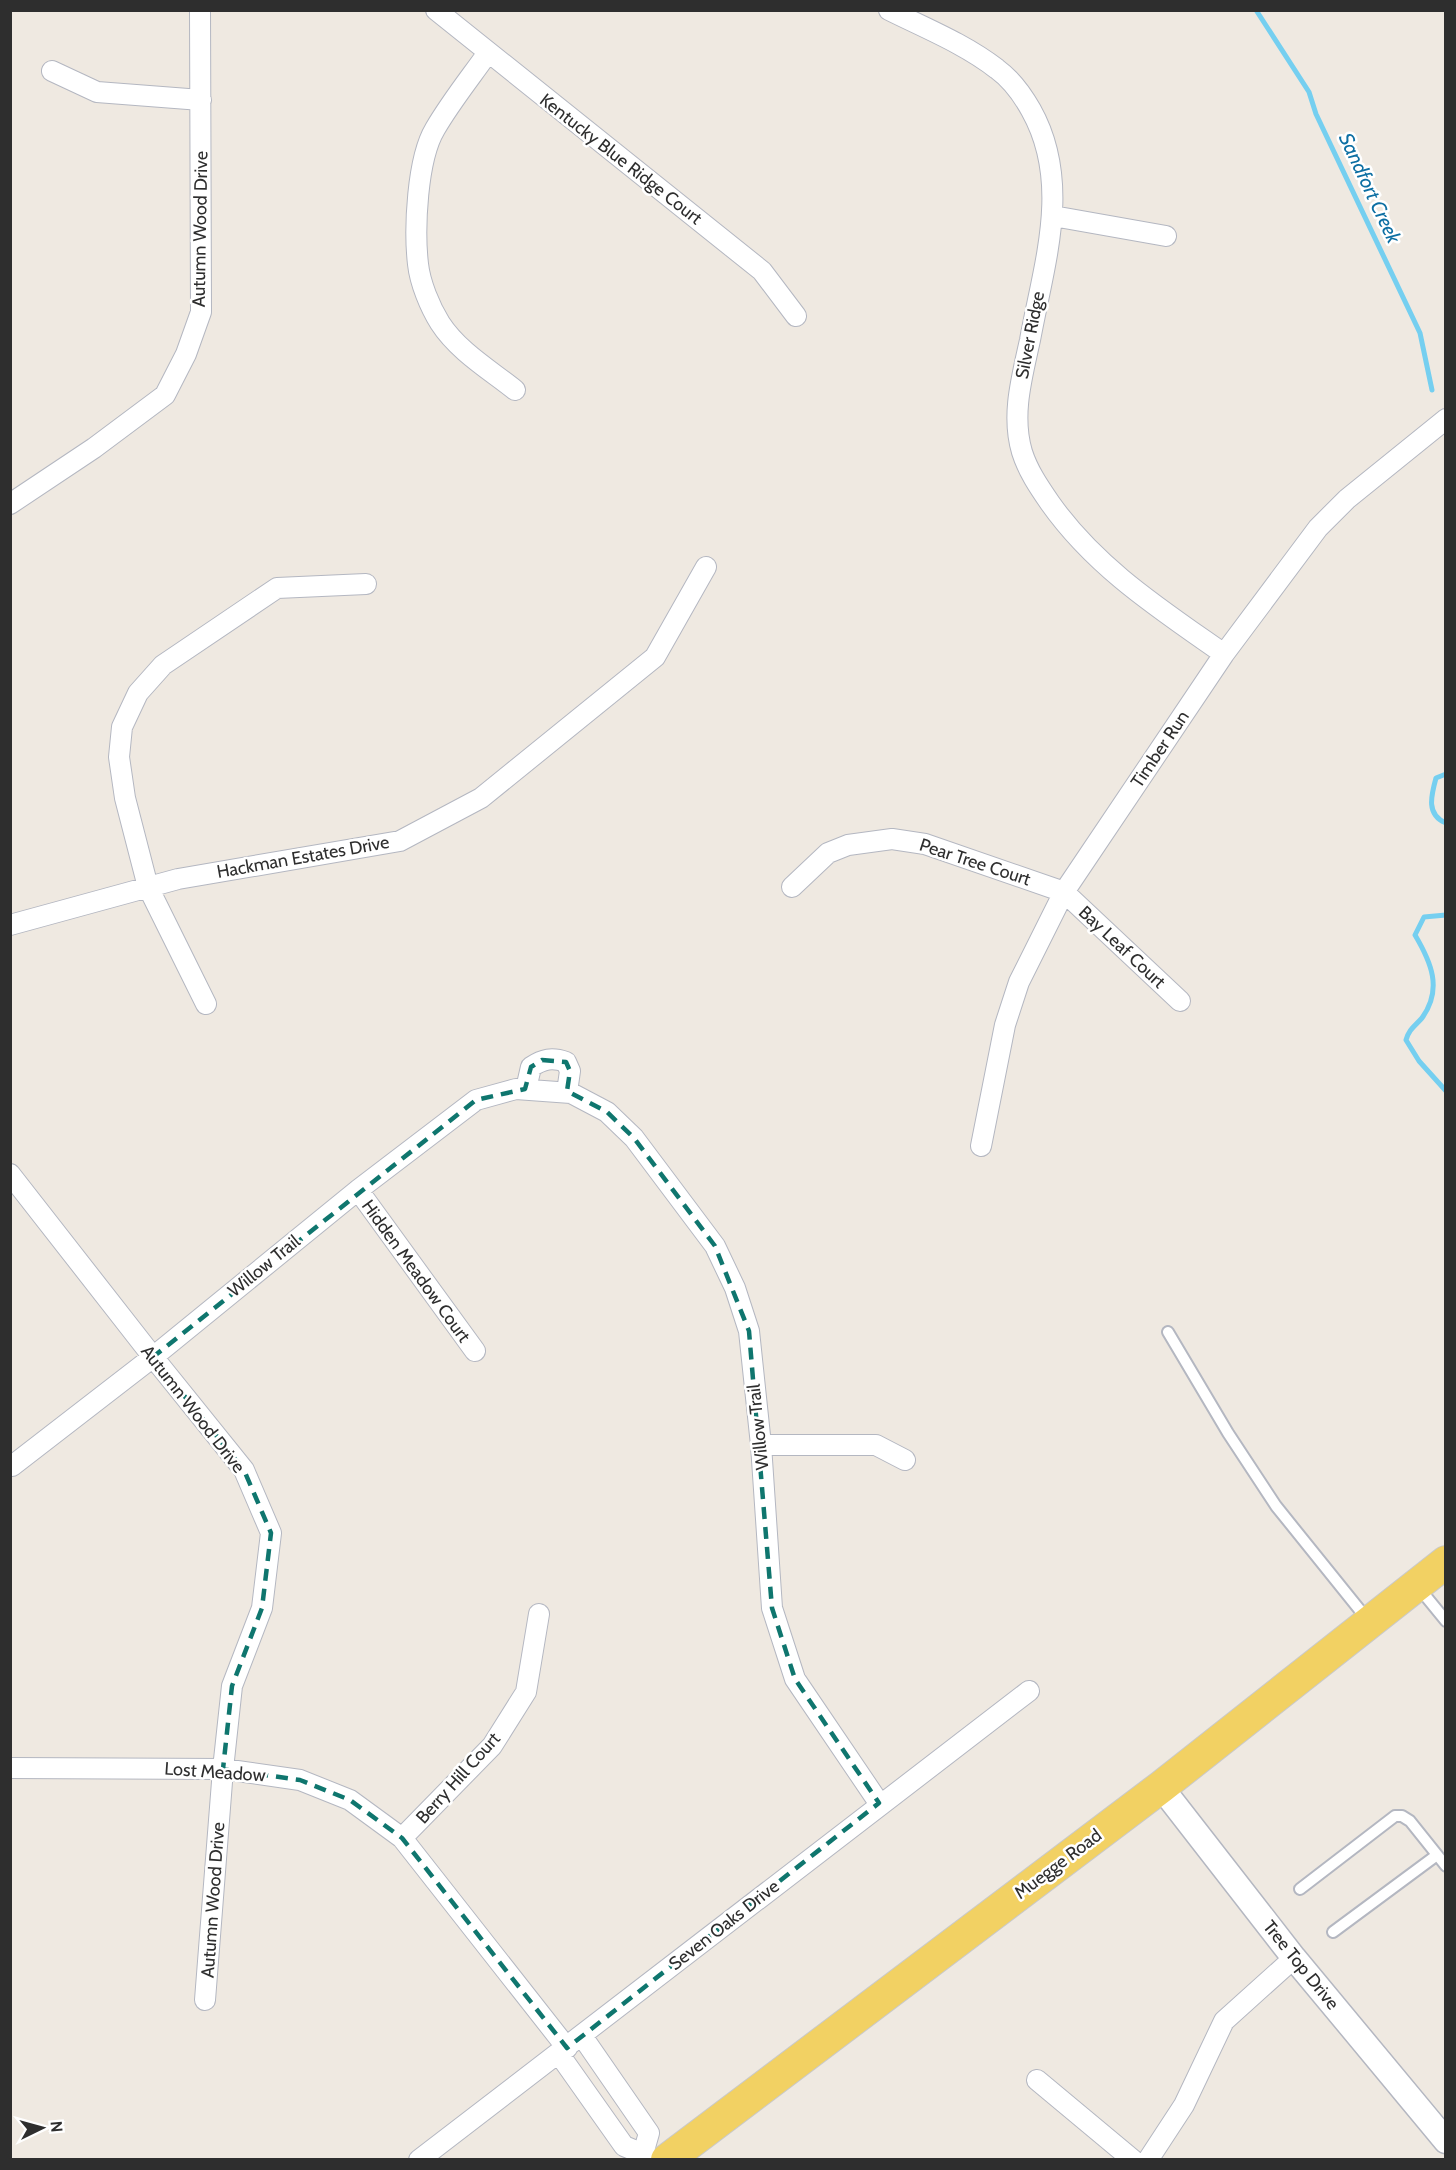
<svg xmlns="http://www.w3.org/2000/svg" width="1456" height="2170" font-family="Cabin,sans-serif">
<style>
.lines{fill:none;stroke-linecap:round;stroke-linejoin:round}
.stream{stroke:#75cff0;stroke-width:5}
.service-casing{stroke:#b4b7c1;stroke-width:14}
.minor-casing{stroke:#b4b7c1;stroke-width:22}
.tertiary-casing{stroke:#b4b7c1;stroke-width:27}
.primary-casing{stroke:#c9c9c9;stroke-width:34}
.service{stroke:#fff;stroke-width:10}
.minor{stroke:#fff;stroke-width:20}
.tertiary{stroke:#fff;stroke-width:24}
.primary{stroke:#f2d163;stroke-width:32}
.marked{fill:none;stroke:#0f766e;stroke-width:4.5;stroke-dasharray:12 8;stroke-linejoin:round}
.labels{text-anchor:middle;dominant-baseline:central;stroke-width:5;stroke-linejoin:round;paint-order:stroke}
.street-label{font-size:18px;fill:#2e2e2e;stroke:#fff}
.water-label{font-size:20px;font-style:italic;fill:#0d6fa3;stroke:#fff}
</style>
<rect width="100%" height="100%" fill="#efe9e1"/>
<g class="lines">
<path class="stream" d="M1256,10L1309,92L1316,114L1420,333L1432,390
M1446,774L1436,778C1431,796 1426,815 1446,823
M1446,915L1424,917L1415,935C1431,962 1443,989 1422,1018C1415,1026 1409,1029 1406,1040L1419,1061L1446,1091"/>
<g class="service-casing">
<path id="service" d="M1168,1332L1228,1433L1276,1506L1367,1619
M1419,1588L1446,1621
M1300,1889L1395,1816H1402L1410,1821L1446,1866
M1333,1932L1437,1855"/>
</g>
<g class="minor-casing">
<path id="minor" d="M436,10L762,271L796,316
M889,10C925,28 965,44 997,69C1012,80 1022,94 1031,110C1072,183 1044,263 1030,340C1022,377 1011,415 1022,452C1028,471 1039,487 1050,503C1096,568 1160,609 1224,654
M487,54C470,78 450,103 435,129C417,159 414,229 418,264C420,283 430,307 440,323C458,351 490,370 515,390
M52,71L97,92L201,100
M1053,216L1166,236
M10,504L94,448L165,395L186,354L201,312L200,10
M792,887L828,853L848,845L892,839L925,844L1064,892L1180,1001
M10,925L178,879L400,841L481,798L655,657L706,567
M206,1004L148,887L125,798L119,757L122,727L138,693L163,665L277,588L366,584
M526,1089L531,1067C543,1059 552,1057 566,1062L570,1071L567,1092
M981,1146L1005,1025L1019,982L1064,892L1224,654L1318,528L1347,499L1446,419
M10,1174L153,1357L244,1470L271,1533L262,1608L232,1686L223,1769L205,2000
M358,1190L475,1351
M761,1445H876L905,1460
M12,1466L153,1357L358,1190L476,1100L516,1089L571,1093L607,1112L634,1138L715,1246L735,1288L749,1331L761,1445L772,1608L795,1679L879,1803
M10,1768L223,1769L300,1780L350,1800L402,1838L567,2048
M402,1838L492,1746L526,1692L539,1614
M582,2036L649,2133L643,2154
M559,2054L624,2146L643,2154L647,2160
M1037,2080L1133,2160
M419,2160L1029,1691
M1148,2160L1184,2105L1224,2021L1294,1958"/>
</g>
<g class="tertiary-casing">
<path id="tertiary" d="M1161,1787L1294,1958L1446,2141"/>
</g>
<g class="primary-casing">
<path id="primary" d="M667,2160L1161,1787L1446,1562"/>
</g>
<use href="#service" class="service"/>
<use href="#minor" class="minor"/>
<use href="#tertiary" class="tertiary"/>
<use href="#primary" class="primary"/>
</g>
<path class="marked" d="M542,1060L566,1062L570,1071L567,1091L607,1112L634,1138L715,1246L749,1331L772,1608L795,1679L879,1803L567,2048L402,1838L350,1800L300,1780L223,1769L232,1686L262,1608L271,1533L244,1470L153,1357L476,1100L525,1089L531,1067Z"/>
<g class="labels">
<g class="street-label">
<text transform="translate(621 159) rotate(38)">Kentucky Blue Ridge Court</text>
<text transform="translate(200 229) rotate(-89)">Autumn Wood Drive</text>
<text transform="translate(1030 335) rotate(-79)">Silver Ridge</text>
<text transform="translate(1160 749) rotate(-56)">Timber Run</text>
<text transform="translate(303 857) rotate(-10)">Hackman Estates Drive</text>
<text transform="translate(975 862) rotate(18)">Pear Tree Court</text>
<text transform="translate(1122 947) rotate(43)">Bay Leaf Court</text>
<text transform="translate(264 1266) rotate(-39)">Willow Trail</text>
<text transform="translate(416 1271) rotate(54)">Hidden Meadow Court</text>
<text transform="translate(193 1409) rotate(52)">Autumn Wood Drive</text>
<text transform="translate(758 1427) rotate(-96)">Willow Trail</text>
<text transform="translate(215 1772) rotate(4)">Lost Meadow</text>
<text transform="translate(458 1778) rotate(-48)">Berry Hill Court</text>
<text transform="translate(1058 1864) rotate(-37)">Muegge Road</text>
<text transform="translate(213 1900) rotate(-86)">Autumn Wood Drive</text>
<text transform="translate(724 1925) rotate(-38)">Seven Oaks Drive</text>
<text transform="translate(1301 1965) rotate(51)">Tree Top Drive</text>
</g>
<g class="water-label">
<text transform="translate(1370 188) rotate(65)">Sandfort Creek</text>
</g>
</g>
<rect width="1456" height="2170" fill="none" stroke="#2e2e2e" stroke-width="24"/>
<g transform="translate(42 2128) rotate(85)" stroke="#ffffff" stroke-width="4.5" paint-order="stroke">
<path d="M0-4.5L10 22L0 15L-10 22Z" fill="#2e2e2e"/>
<text y="-9" font-size="16" font-weight="bold" text-anchor="middle" fill="#2e2e2e">N</text>
</g>
</svg>
